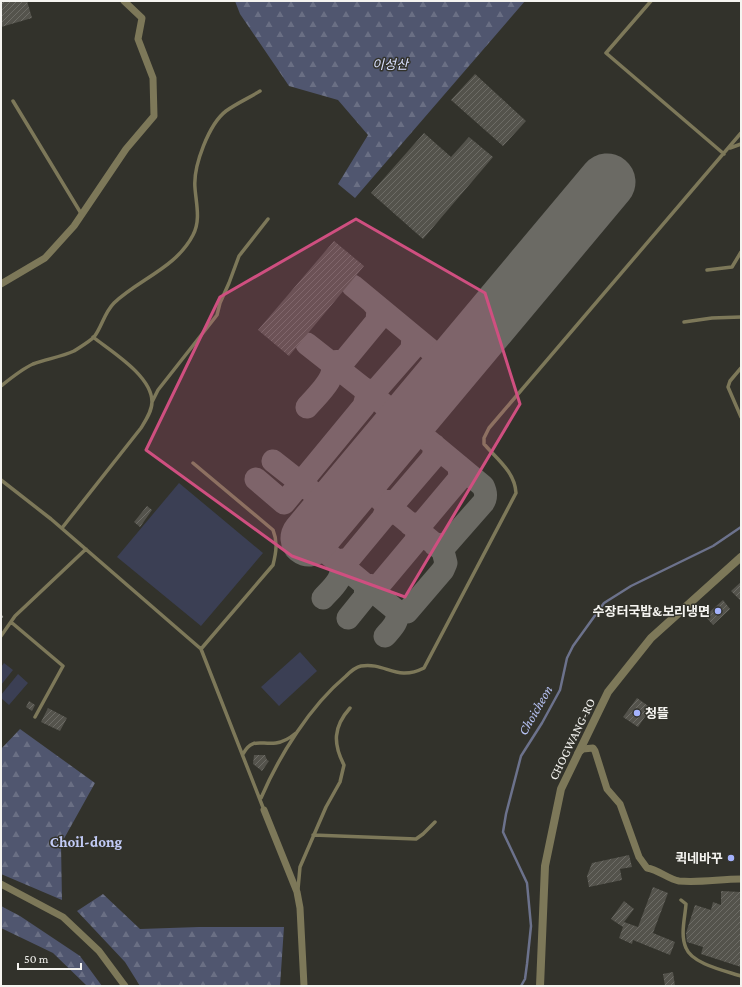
<svg xmlns="http://www.w3.org/2000/svg" width="742" height="987" font-family="'Crimson Pro','Noto Sans KR',serif">
<style>
.forest{fill:url(#forest-firs)}
.pitch{fill:#3b3f54}
.lines{fill:none;stroke-linecap:round;stroke-linejoin:round}
.stream{stroke:#6c728c;stroke-width:2.5}
.taxiway{stroke:#6b6a64;stroke-width:23}
.runway{stroke:#6b6a64;stroke-width:57}
.building{fill:url(#building-hatch)}
.path{stroke:#92928c;stroke-width:1.5;stroke-dasharray:3 3;stroke-linecap:butt}
.service{stroke:#7d7859;stroke-width:3.5}
.minor{stroke:#7d7859;stroke-width:7}
.tertiary{stroke:#7d7859;stroke-width:8}
.marked{fill:#cf4f80;fill-opacity:0.2;stroke:#cf4f80;stroke-width:3;stroke-linejoin:round}
.poi-dot{fill:#a4b2fc;stroke:#32322b;stroke-width:1.5}
.labels{text-anchor:middle;dominant-baseline:central;stroke-width:3;stroke-linejoin:round;paint-order:stroke}
.park-label{font-size:13px;font-style:italic;fill:#d9e0ff;stroke:#32322b}
.poi-label{font-size:13px;font-weight:bold;fill:#f5f4f0;stroke:#32322b;text-anchor:end}
.street-label{font-size:13px;fill:#f5f4f0;stroke:#32322b}
.water-label{font-size:14px;font-style:italic;fill:#b5c0f1;stroke:#32322b}
.quarter-label{font-size:15px;font-weight:bold;fill:#c1caf5;stroke:#32322b}
</style>
<defs>
<pattern id="forest-firs" width="22" height="20" patternUnits="userSpaceOnUse"><rect width="22" height="20" fill="#50566f"/><path d="M5 1l3.5 6h-7zM16 11l3.5 6h-7z" fill="#6a6f84"/></pattern>
<pattern id="building-hatch" width="6" height="6" patternUnits="userSpaceOnUse"><rect width="6" height="6" fill="#54534c"/><path d="M-1 1l2-2M0 6l6-6M5 7l2-2" fill="none" stroke="#6d6c66"/></pattern>
</defs>
<rect width="100%" height="100%" fill="#32322b"/>
<path class="forest" d="M235,1H525L355,198L338,184L368,135L338,100L289,86L240,14Z
M20,729L95,783L61,844L62,900L1,874V749Z
M103,894L140,929L199,927H284L280,986H140L125,962L77,911Z
M1,906L20,916L80,956L102,986H87L53,953L1,928Z"/>
<path class="pitch" d="M179,483L263,553L201,626L117,557Z
M300,652L317,671L279,706L261,687Z
M4,663L13,670L1,685V667Z
M18,674L28,683L9,705L1,698V695Z"/>
<g class="lines">
<path class="stream" d="M521,986L525,979L527,964L531,926L527,883L503,832L506,814L521,756L542,723L560,690L567,658L573,646L604,603L631,586L713,546L741,527"/>
<path class="taxiway" d="M353,286L452,368
M307,344L406,422L483,486C486,492 487,497 483,503L447,544L435,545
M368,391L377,389L412,349L413,336
M307,407C316,396 339,377 331,362L344,361L377,321L378,309L373,303
M273,461L334,509
M256,479L284,503L364,406L367,395L365,389
M383,502L396,501L432,459L434,454V445
M410,524H417L423,522L460,478L459,466
M309,538L397,611L407,612L443,570L446,563L443,551L357,480
M337,561L349,559L383,518L387,509L383,502
M323,598C332,588 345,578 340,564
M348,618L365,597L366,585L374,586L380,584L416,541L417,535L415,528
M385,636C392,628 399,622 397,611"/>
<path class="runway" d="M309,538L607,182"/>
</g>
<path class="building" d="M1,1H27L32,18L1,27Z
M475,74L526,121L503,146L451,100Z
M424,133L451,157L469,137L493,157L423,239L371,193Z
M334,241L364,266L289,356L258,330Z
M147,506L152,510L140,527L134,522Z
M741,582V601L731,591Z
M723,600L730,609L713,625L705,616Z
M637,698L651,708L638,727L623,717Z
M29,701L35,705L32,711L26,707Z
M48,708L67,718L60,731L41,722Z
M254,755H265L267,760L269,761L262,771L253,764Z
M629,855L632,867L620,869L622,880L589,887L587,876L592,863Z
M653,887L668,893L653,933L675,942L670,955L633,940L632,944L619,938L623,927L611,919L624,901L634,909L624,922L638,927Z
M721,891L741,892V967L701,954L703,947L687,942L686,933L695,905L711,910L713,902L721,905Z
M673,972L675,986H665L663,974Z"/>
<g class="lines">
<path class="path" d="M1,615L3,618
M576,738L587,715"/>
<path class="service" d="M651,1L606,53L724,154
M13,101L82,215
M730,148L741,144
M707,270L732,267L741,252
M684,322L712,318L741,317
M741,368L730,381L728,387L741,417
M1,386C11,378 22,369 33,364C46,359 61,357 74,351C80,347 89,342 94,337C102,327 104,313 114,303C139,279 176,268 193,235C201,220 196,203 195,188C193,166 209,124 226,111C237,103 249,98 260,91
M152,402L158,390L217,315L220,303L229,283L239,256L268,219
M193,463L273,530C278,542 276,553 273,565L201,649
M1,480L51,519L201,649L264,810
M62,528L141,428C146,420 152,411 152,402C152,376 112,352 93,337
M11,622L63,666L35,717
M1,636L15,616L86,549
M243,754C252,737 261,745 276,743C284,742 290,738 296,733
M261,798C279,756 310,706 346,676C350,672 356,667 361,666C386,662 396,682 424,668L516,493C515,472 497,459 484,444V438L489,428L741,133
M313,835L416,839L423,834L435,822
M298,889L300,867L326,807L340,782L344,765C333,744 333,727 350,708
M681,900L686,904C685,918 680,935 686,948C692,964 726,971 741,976"/>
<path class="minor" d="M1,284L45,258L74,226L126,149L154,116L153,78L138,39L142,18L124,1
M578,753L583,749L593,748L595,751L607,789L620,804L639,857L647,868C659,870 668,879 679,881C700,883 720,879 741,879
M264,810L297,892L300,908L304,986
M1,884L63,917L99,951L125,986"/>
<path class="tertiary" d="M540,986L545,866L561,789L608,692L651,638L741,557"/>
</g>
<path class="marked" d="M356,219L485,293L520,404L405,597L292,556L146,450L220,297Z"/>
<g class="poi-dot">
<circle cx="718" cy="611" r="4"/>
<circle cx="637" cy="713" r="4"/>
<circle cx="731" cy="858" r="4"/>
</g>
<g class="labels">
<g class="park-label">
<text x="390" y="64">이성산</text>
</g>
<g class="poi-label">
<text x="710" y="611">수장터국밥&amp;보리냉면</text>
<text x="645" y="713" text-anchor="start">청뜰</text>
<text x="723" y="858">퀵네바꾸</text>
</g>
<g class="street-label">
<text transform="translate(572 739) rotate(-64)">CHOGWANG-RO</text>
</g>
<g class="water-label">
<text transform="translate(535 710) rotate(-60)">Choicheon</text>
</g>
<g class="quarter-label">
<text x="86" y="842">Choil-dong</text>
</g>
</g>
<rect width="742" height="987" fill="none" stroke="#f5f4f0" stroke-width="4"/>
<path d="M18 963v6h63v-6" fill="none" stroke="#f5f4f0" stroke-width="2"/>
<text x="24" y="963" font-size="12" fill="#f5f4f0" stroke="#32322b" stroke-width="3" paint-order="stroke">50 m</text>
</svg>
